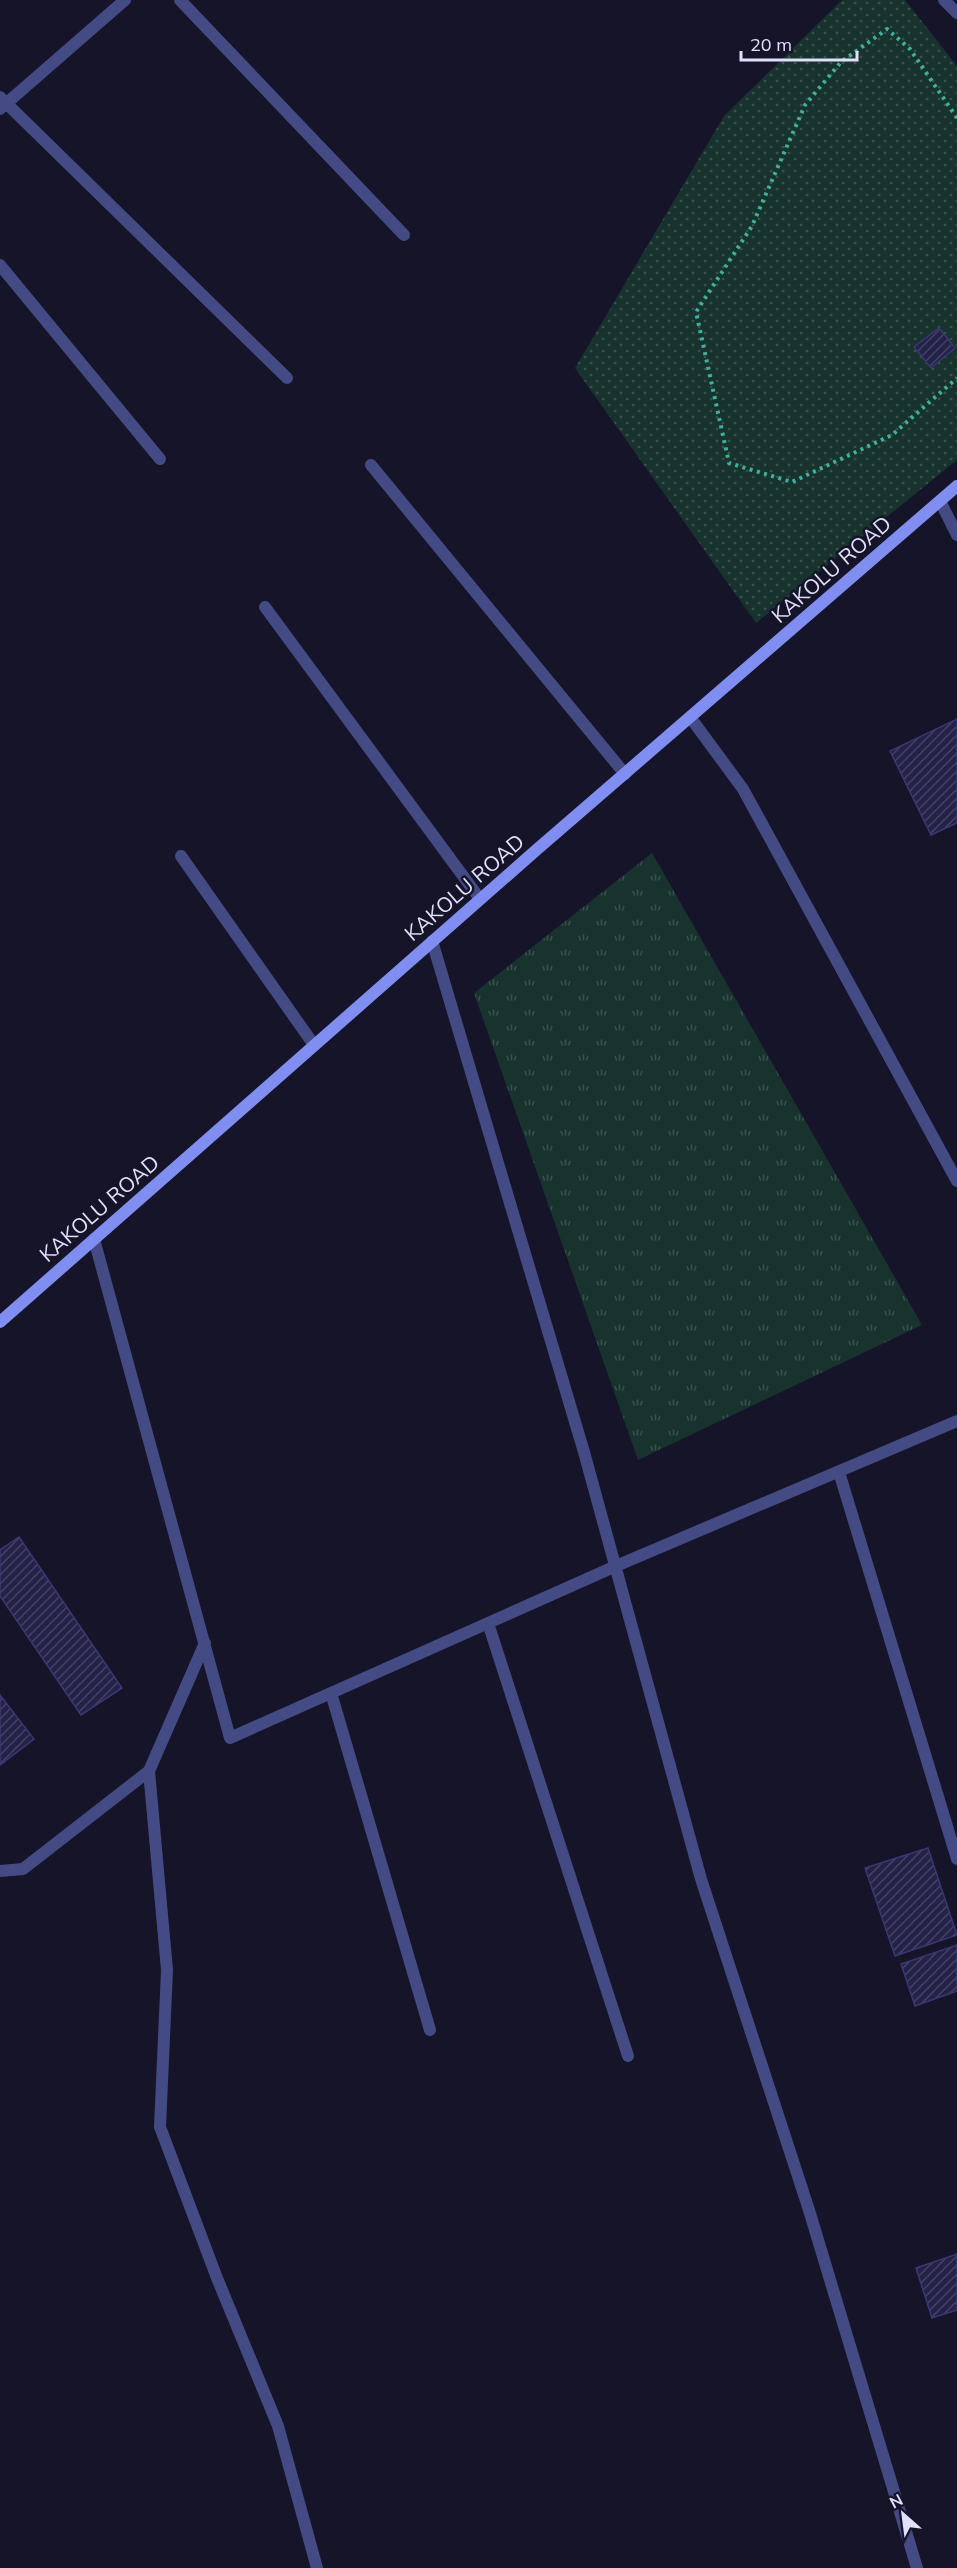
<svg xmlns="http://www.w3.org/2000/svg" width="957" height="2568" font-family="Mulish,sans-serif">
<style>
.grass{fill:url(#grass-tufts)}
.park{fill:url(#park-dots)}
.building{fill:url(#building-hatch);stroke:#3a3772;stroke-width:1.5}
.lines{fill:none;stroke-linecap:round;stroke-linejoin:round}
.path{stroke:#3fb19a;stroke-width:4;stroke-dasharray:3 4.5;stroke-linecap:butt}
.street{stroke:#444a83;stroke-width:12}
.secondary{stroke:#818ef1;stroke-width:12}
.labels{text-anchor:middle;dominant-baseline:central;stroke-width:5;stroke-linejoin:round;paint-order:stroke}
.street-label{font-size:21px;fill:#e0e0fc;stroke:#151429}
</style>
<defs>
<pattern id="grass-tufts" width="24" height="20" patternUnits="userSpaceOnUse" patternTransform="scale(1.5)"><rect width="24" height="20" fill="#18332e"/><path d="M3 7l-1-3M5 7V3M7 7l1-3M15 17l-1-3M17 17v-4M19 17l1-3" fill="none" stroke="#39504d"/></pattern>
<pattern id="park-dots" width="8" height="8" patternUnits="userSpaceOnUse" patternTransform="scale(1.5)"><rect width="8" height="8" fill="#18332e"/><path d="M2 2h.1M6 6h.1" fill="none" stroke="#39504d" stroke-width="1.8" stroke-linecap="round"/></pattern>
<pattern id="building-hatch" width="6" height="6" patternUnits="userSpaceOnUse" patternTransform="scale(1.5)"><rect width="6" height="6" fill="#242248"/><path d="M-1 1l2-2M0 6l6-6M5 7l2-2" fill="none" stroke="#444263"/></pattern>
</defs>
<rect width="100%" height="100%" fill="#151429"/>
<path class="grass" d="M652,853L922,1325L638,1460L474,993Z"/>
<path class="park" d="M842,0H905L957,66V460L756,623L575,368L724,116Z"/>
<path class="building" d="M939,328L955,348L931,368L914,347Z
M957,719V823L931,835L890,751Z
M19,1537L122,1688L81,1715L0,1596V1550Z
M0,1695L34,1739L0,1765Z
M928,1848L957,1935L895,1956L865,1868Z
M957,1945V1991L915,2006L901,1964Z
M957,2254V2310L932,2318L916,2268Z"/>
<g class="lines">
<path class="path" d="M957,118L910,49L887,29L841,62L805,105L752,226L696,312L729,463L792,482L892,435L957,378"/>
<path class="street" d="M180,0L404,235
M944,0L957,13
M0,97L287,378
M0,109L125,0
M0,265L160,459
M371,465L625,774
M940,501L957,535
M265,607L480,899
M690,717L743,789L957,1181
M181,856L314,1045
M432,941L584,1452L701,1879L809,2210L917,2568
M94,1239L230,1738L616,1566L957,1421
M839,1472L957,1859
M488,1623L628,2056
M205,1643L149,1771L167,1970L160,2127L217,2278L278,2426L317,2568
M331,1693L430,2030
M0,1871L23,1869L149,1771"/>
<path class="secondary" d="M0,1322L534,852L957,486"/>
</g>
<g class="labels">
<g class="street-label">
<text transform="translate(831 569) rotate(-41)">KAKOLU ROAD</text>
<text transform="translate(464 887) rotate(-41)">KAKOLU ROAD</text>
<text transform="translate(99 1208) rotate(-41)">KAKOLU ROAD</text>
</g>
</g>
<g transform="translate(903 2514) rotate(332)" stroke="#151429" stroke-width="4.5" paint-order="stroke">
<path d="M0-4.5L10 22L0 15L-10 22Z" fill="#e0e0fc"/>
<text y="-9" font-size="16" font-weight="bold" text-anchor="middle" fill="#e0e0fc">N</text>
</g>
<path d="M741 51v9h116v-9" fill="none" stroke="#e0e0fc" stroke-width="3"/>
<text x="750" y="51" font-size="18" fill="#e0e0fc" stroke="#151429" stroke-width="4.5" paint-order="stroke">20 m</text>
</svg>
